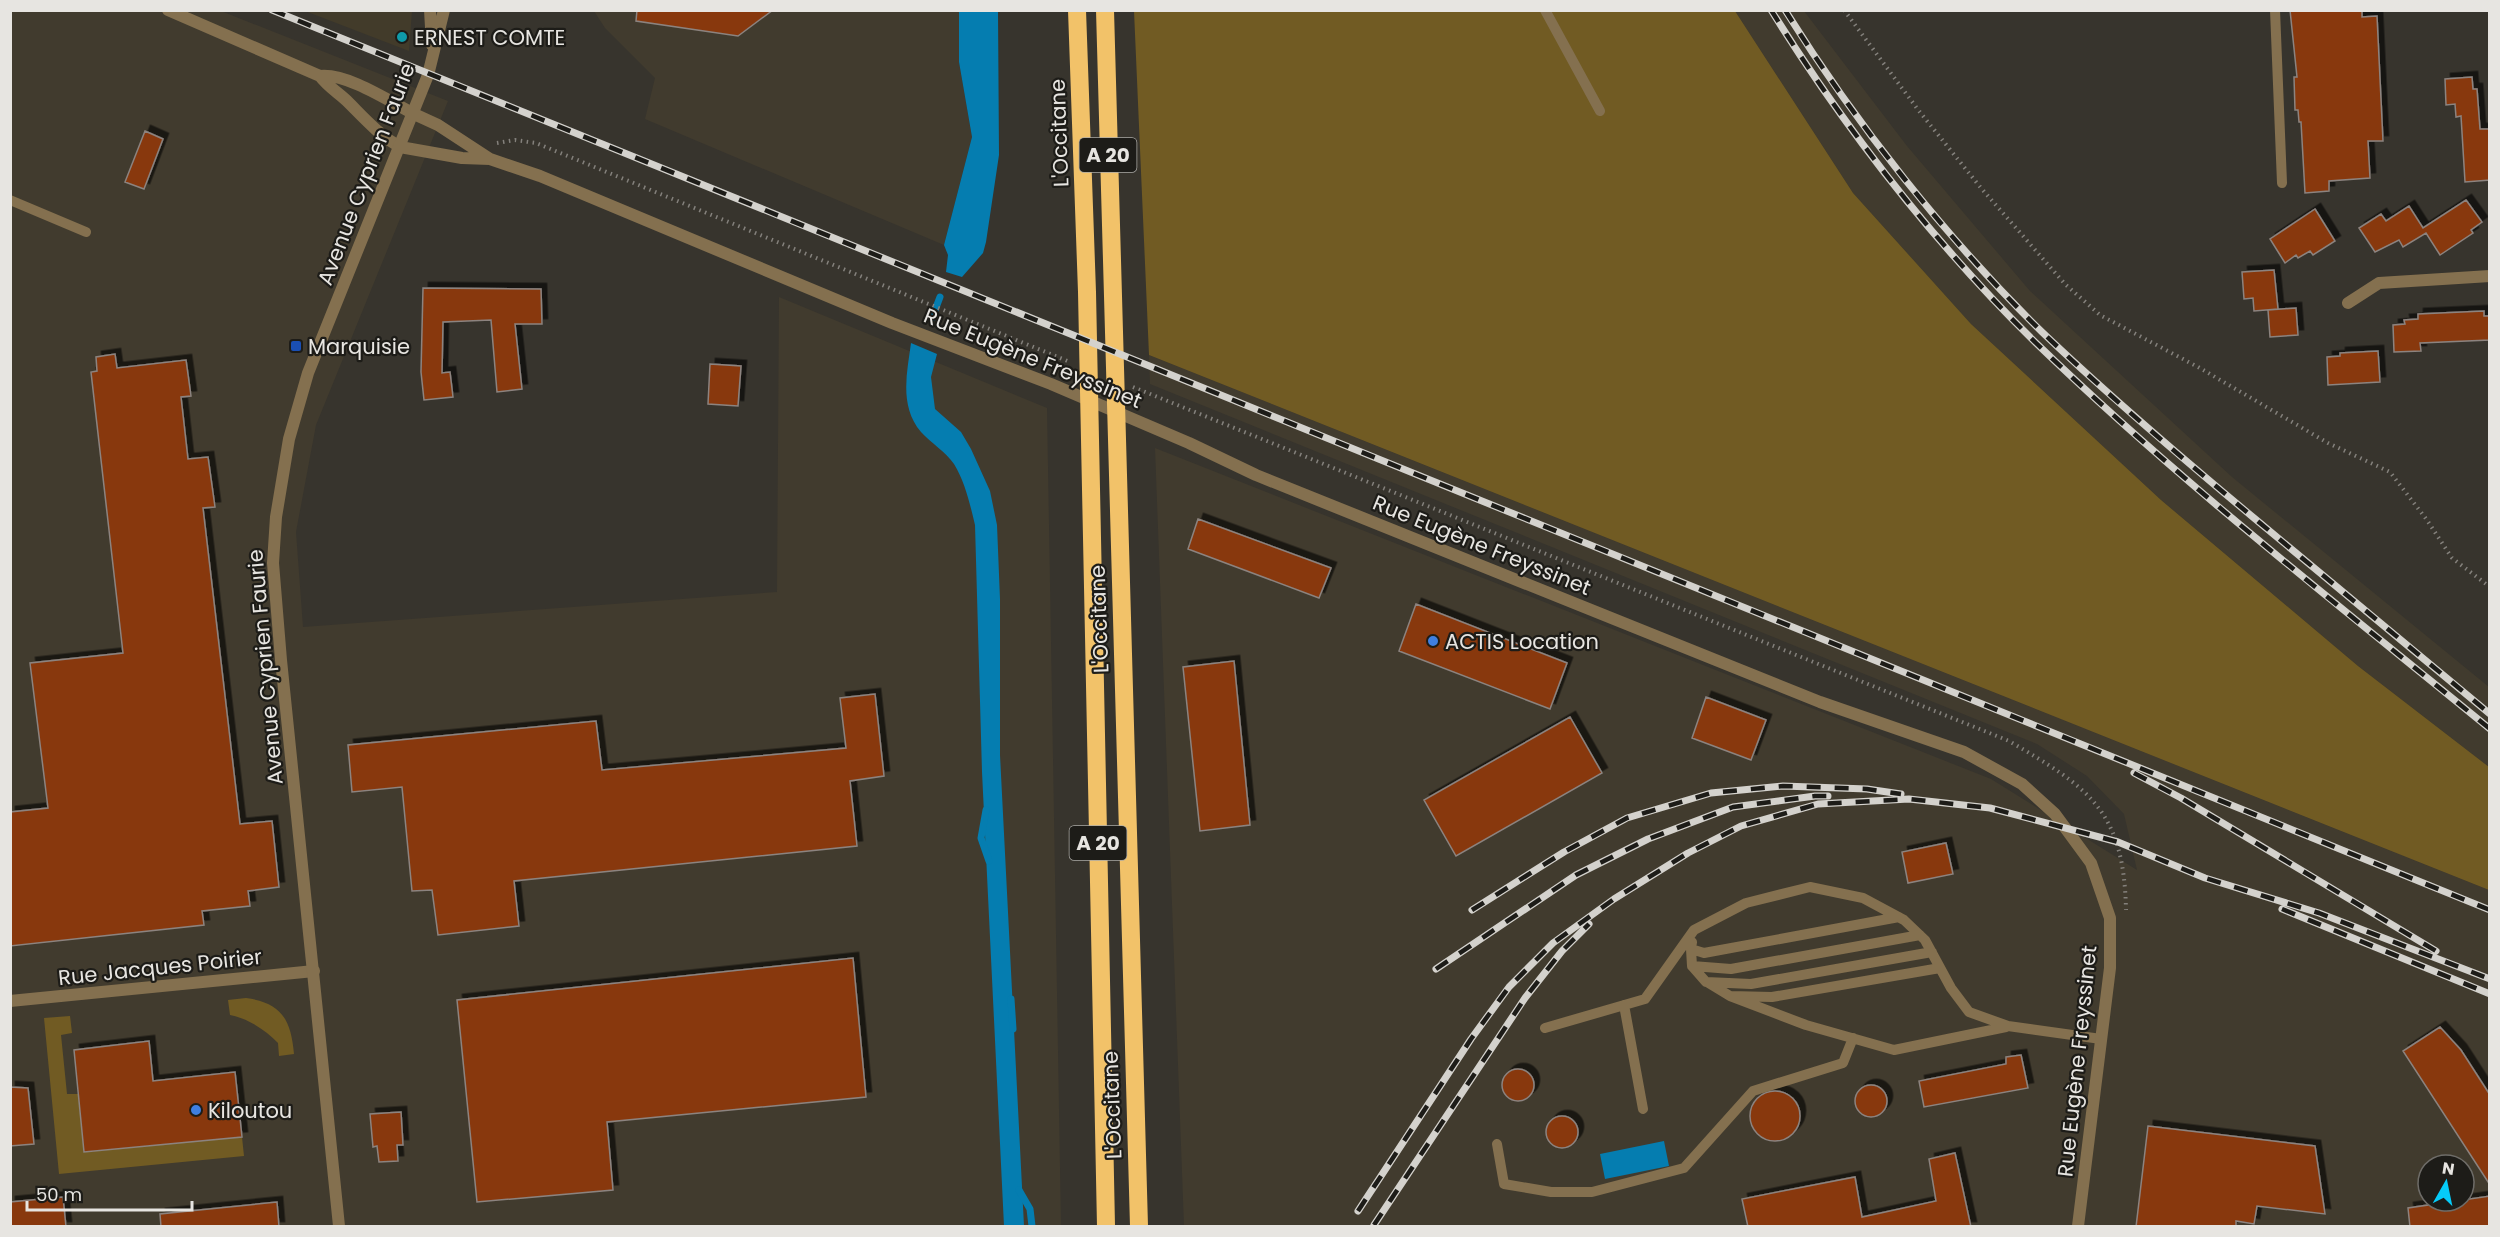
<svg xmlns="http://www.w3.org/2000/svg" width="2500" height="1237" font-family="Poppins,sans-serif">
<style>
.commercial{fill:#423b2a}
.built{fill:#413b2e;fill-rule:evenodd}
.green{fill:#715b23}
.water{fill:#057db0}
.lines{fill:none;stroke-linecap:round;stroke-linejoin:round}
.stream{stroke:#057db0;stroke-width:7}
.building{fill:#88390e;stroke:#8c837f;stroke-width:1.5;filter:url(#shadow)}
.path{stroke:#84817c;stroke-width:4;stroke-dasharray:1.5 4.5;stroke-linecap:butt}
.service{stroke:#84704f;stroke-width:10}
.minor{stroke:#84704f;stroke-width:12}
.tertiary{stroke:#84704f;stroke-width:12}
.motorway{stroke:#f2c269;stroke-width:18}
.rail-casing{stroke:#d4d2cd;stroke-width:7}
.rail{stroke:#1d1c18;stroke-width:4.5;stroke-dasharray:14;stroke-linecap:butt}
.culture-dot{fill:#0f9aa8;stroke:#1d1c18;stroke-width:2}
.transit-dot{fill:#1a4fb4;stroke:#1d1c18;stroke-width:2}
.shop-dot{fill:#3f7fe0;stroke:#1d1c18;stroke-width:2}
.labels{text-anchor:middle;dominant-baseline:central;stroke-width:4.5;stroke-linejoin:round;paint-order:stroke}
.shield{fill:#1d1c18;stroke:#aaa9a5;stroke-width:1.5}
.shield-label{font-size:20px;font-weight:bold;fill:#e7e5e1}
.poi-label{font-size:21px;fill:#e7e5e1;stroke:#1d1c18;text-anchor:start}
.street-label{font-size:21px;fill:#e7e5e1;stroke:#1d1c18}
</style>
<defs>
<filter id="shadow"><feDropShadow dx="5.5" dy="-5.5" stdDeviation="0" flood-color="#0009"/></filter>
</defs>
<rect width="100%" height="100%" fill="#37342d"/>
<path class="commercial" d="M305,11H412L409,51Z"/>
<path class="built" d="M10,11H221L448,101L316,425L296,532L303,627L777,592L779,297L1047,408L1061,1226H11Z
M594,11H959V62L972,137L944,245L645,119L655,78L605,28Z
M1735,11H1804L1907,146L2030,291L2232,477L2489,687V767L2358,666L2161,500L1971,324L1853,193Z
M1149,355L2489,890V1226H1184L1155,448L1991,779L2137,870L2124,814L2087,776L2037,744L1150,384ZM2428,1165H2464V1201H2428Z"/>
<path class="green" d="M1134,11H1735L1853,193L1971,324L2161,500L2358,666L2489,767V890L1149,355Z
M246,998C282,1003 291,1020 294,1054L279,1056L278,1043C266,1030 247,1018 230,1015L228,1000Z
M70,1016L72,1033L61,1035L67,1094H79L84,1152L242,1137L244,1156L59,1174L44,1018Z"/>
<path class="water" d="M959,11H998L999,155L986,242L983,253L962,277L946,272L948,255L944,245L972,137L959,62Z
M911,343L937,354L931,377L935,409L961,432L971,449L990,491L997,525L1000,599V755L1024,1226H1004L982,772L975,525C970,504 965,482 954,464C946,452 931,443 921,432C899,406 907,373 911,343Z
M1664,1141L1669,1166L1605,1179L1600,1154Z"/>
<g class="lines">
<path class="stream" d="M932,318L940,297
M986,810L981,838L989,861
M1011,999L1013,1029
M1019,1190L1030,1209L1032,1226"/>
</g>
<path class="building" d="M637,10H773L738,36L636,21Z
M2290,10H2362V17L2377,16L2383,141H2368L2370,178L2329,181V191L2305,193L2301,122H2299L2298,110H2295L2294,77H2297Z
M2472,77L2473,89H2477L2480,129H2490V180L2465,182L2461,116L2456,117L2455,104L2446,105L2445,79Z
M145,131L163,139L144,189L125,182Z
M2466,200L2482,222L2471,230L2473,233L2440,255L2426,233L2403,247L2399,240L2375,252L2359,228L2381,214L2386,221L2409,206L2423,228Z
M2315,209L2335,241L2313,255L2310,251L2298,258L2296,255L2285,263L2270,239Z
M2274,270L2278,309L2254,311L2253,298L2244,299L2242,272Z
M423,288L541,289L542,324H515L522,389L497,392L491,320L443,322L442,373L450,372L453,397L424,400L421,372Z
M2296,308L2298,335L2270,337L2268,310Z
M2484,311V316H2490V340L2420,343L2421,351L2394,352L2393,325L2405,324L2404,320L2418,319V314Z
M2378,351L2380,382L2328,385L2327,357L2340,356V353Z
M115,354L117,368L186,360L191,396L181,397L188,459L208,457L215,507L203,508L240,824L272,821L279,887L248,891L250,906L202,911L204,925L10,946V812L48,808L30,663L123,653L91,372L97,371L96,357Z
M710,364L741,366L738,406L708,404Z
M1198,519L1331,568L1319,598L1188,549Z
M1416,604L1567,663L1550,709L1399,651Z
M1234,661L1250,825L1200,831L1183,667Z
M875,694L884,776L850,781L857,846L514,881L519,926L438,935L432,890L412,891L402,787L352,792L348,745L596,721L602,770L846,748L840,698Z
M1706,697L1766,720L1751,760L1692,738Z
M1570,717L1602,773L1456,856L1424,800Z
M1946,843L1953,874L1908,883L1902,852Z
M853,958L866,1097L607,1122L613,1190L477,1202L457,1000Z
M2440,1027L2461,1050L2490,1095V1185L2403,1051Z
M149,1041L153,1081L235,1072L242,1137L84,1152L74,1050Z
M2021,1055L2028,1088L1924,1107L1919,1081L2006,1064V1057Z
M1502 1085a16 16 0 1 1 32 0a16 16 0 1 1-32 0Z
M1855 1101a16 16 0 1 1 32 0a16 16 0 1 1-32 0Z
M10,1087L28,1088L34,1144L10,1146Z
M1750 1116a25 25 0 1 1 50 0a25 25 0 1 1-50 0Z
M401,1112L403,1145H397L398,1161L379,1162L377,1146L373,1147L370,1114Z
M1546 1132a16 16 0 1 1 32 0a16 16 0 1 1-32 0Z
M2148,1126L2315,1146L2325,1214L2257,1206L2254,1224L2236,1221V1227H2136Z
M1955,1153L1971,1227H1748L1742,1199L1855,1177L1862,1217L1936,1201L1929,1159Z
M2490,1196V1227H2410L2408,1208Z
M63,1197L66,1227H10V1202Z
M277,1202L279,1227H161L160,1214Z"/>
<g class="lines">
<path class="path" d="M1844,10L1919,111L1981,188L2065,284L2100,315L2198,367L2328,443L2390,472L2427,520L2452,558L2490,587
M497,143L515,140L536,143L1070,362
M1133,387L2009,741C2089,788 2124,810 2126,910"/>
<path class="service" d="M1545,10L1600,111
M2275,10L2282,183
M10,200L86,232
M1692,942L1691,949L1704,953L1899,917
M1691,949L1692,966L1731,969L1920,935
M1692,966L1706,982L1751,984L1932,952
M1707,982L1730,996L1772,997L1940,968
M1730,996L1806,1025L1894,1050L2006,1027
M1624,1005L1643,1109
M1545,1028L1645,999L1694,930L1746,903L1810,887L1863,898L1904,920L1925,940L1951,988L1969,1012L2008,1026L2101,1039
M1497,1144L1504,1184L1551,1192H1592L1684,1168L1753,1091L1843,1063L1853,1038"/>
<path class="minor" d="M168,10L320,76C347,73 389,101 414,114
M320,76C328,87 339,93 348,102C365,119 379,135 400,147
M2348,303L2379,283L2490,276
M10,1001L314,971"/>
<path class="tertiary" d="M430,10L432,45
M414,114L438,125L490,159L540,176L892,323L1051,384L1189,443L1256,475L1820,702L1964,752L2022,784L2055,814L2091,863L2110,918V968L2078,1226
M400,147L462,158L490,159
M339,1226L281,660L273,563L276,517L289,439L308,373L428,75L444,10"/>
<path class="motorway" d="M1077,10L1087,292L1106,1226
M1105,10L1139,1226"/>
<g class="rail-casing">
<path id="rail" d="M272,10L2490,910
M1771,10C1846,130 1935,244 2036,343C2179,481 2336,603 2490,729
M1785,10C1856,124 1947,239 2042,332C2110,397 2182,458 2254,518C2332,583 2411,648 2490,714
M2134,773L2181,798L2436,951
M2282,909L2490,994
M1472,910L1564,852L1627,818L1711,793L1783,786L1867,789L1901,794
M1436,969L1576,875L1648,839L1733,807L1815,796H1828
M1358,1211L1471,1039L1509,987L1553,943L1614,899L1688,853L1741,826L1818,804L1909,799L1990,808L2118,842L2205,878L2319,913L2490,979
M1374,1225L1525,998L1562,951L1589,924"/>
</g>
<use href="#rail" class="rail"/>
</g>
<circle class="culture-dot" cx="402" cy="37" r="6"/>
<rect class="transit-dot" x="290" y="340" width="12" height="12" rx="3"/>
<g class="shop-dot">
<circle cx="1433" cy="641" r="6"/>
<circle cx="196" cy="1110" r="6"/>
</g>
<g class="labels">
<g class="shield">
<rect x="1079.5" y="138" width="57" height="34" rx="4.5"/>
<rect x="1069.5" y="826" width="57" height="34" rx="4.5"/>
</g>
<g class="shield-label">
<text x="1108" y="155">A 20</text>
<text x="1098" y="843">A 20</text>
</g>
<g class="poi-label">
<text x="414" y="37">ERNEST COMTE</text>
<text x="308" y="346">Marquisie</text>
<text x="1445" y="641">ACTIS Location</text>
<text x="208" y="1110">Kiloutou</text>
</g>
<g class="street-label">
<text transform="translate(1059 133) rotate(-92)">L'Occitane</text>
<text transform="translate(366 174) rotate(-69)">Avenue Cyprien Faurie</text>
<text transform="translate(1033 358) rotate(22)">Rue Eugène Freyssinet</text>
<text transform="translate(1482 545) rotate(22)">Rue Eugène Freyssinet</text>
<text transform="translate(1099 619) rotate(-92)">L'Occitane</text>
<text transform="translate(265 667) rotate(-95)">Avenue Cyprien Faurie</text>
<text transform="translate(160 967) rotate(-6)">Rue Jacques Poirier</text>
<text transform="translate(2077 1061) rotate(-84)">Rue Eugène Freyssinet</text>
<text transform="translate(1112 1105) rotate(-92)">L'Occitane</text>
</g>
</g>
<rect width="2500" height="1237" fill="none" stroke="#e7e5e1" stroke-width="24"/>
<g transform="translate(2446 1183) rotate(9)"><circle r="28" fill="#1d1c18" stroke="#6e6c68" stroke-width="1.5"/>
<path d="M0-4.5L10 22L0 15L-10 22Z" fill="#05cbf9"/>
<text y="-9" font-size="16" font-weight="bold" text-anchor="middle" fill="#e7e5e1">N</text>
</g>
<path d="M27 1201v9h165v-9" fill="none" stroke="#e7e5e1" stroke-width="3"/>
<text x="36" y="1201" font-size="18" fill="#e7e5e1" stroke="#1d1c18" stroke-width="4.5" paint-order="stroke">50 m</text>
</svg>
